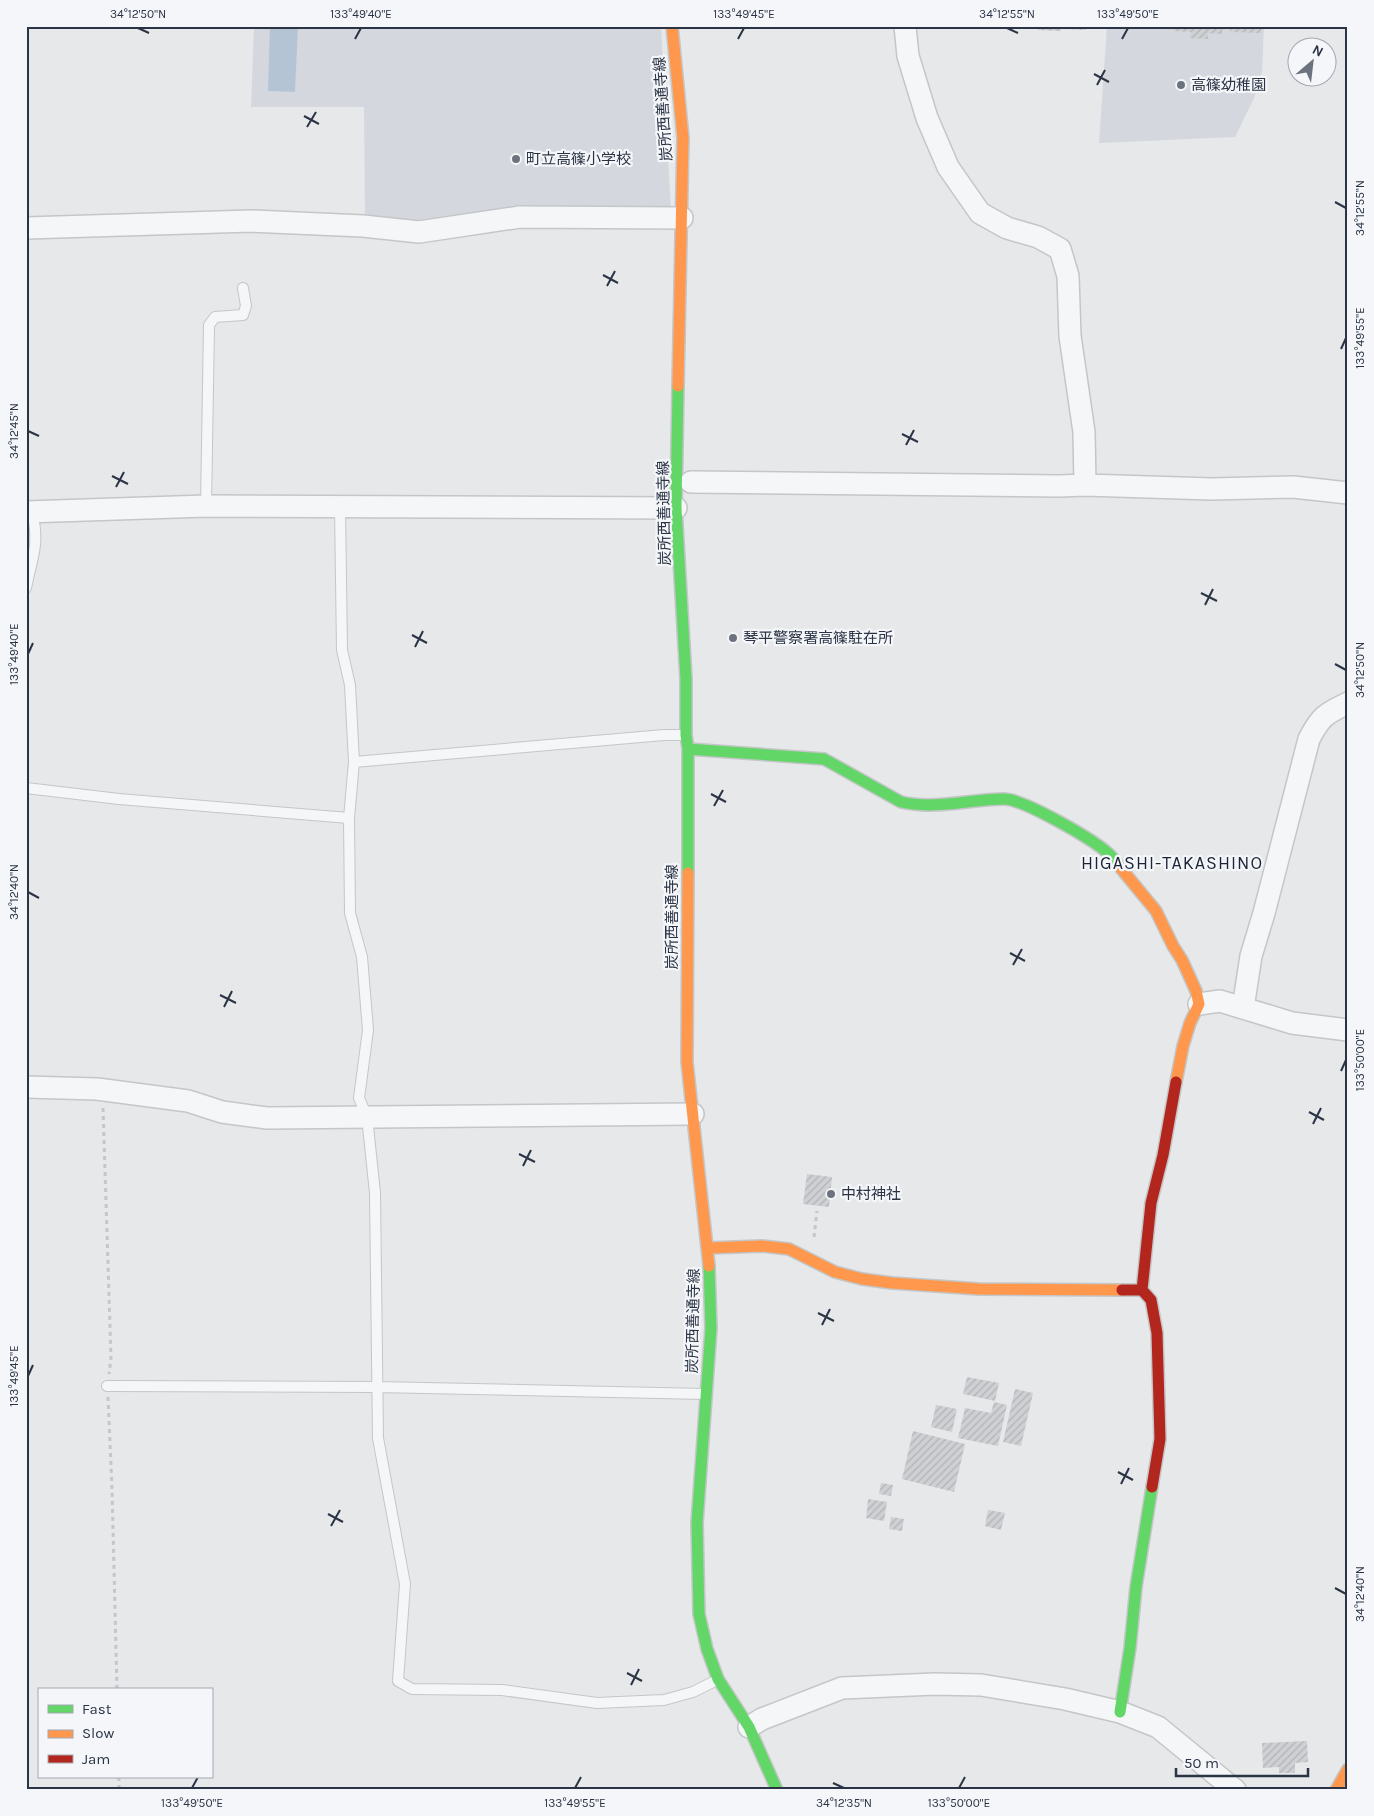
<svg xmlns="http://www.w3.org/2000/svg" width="1374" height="1816" font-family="Karla,'Noto Sans JP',sans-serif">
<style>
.built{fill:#d4d7dd}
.water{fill:#b4c4d5}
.building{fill:url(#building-hatch)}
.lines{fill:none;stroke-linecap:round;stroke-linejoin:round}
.lane-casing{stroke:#c4c6c8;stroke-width:12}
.street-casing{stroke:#c4c6c8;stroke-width:24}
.fast-casing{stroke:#c4c6c8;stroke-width:14}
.slow-casing{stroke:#c4c6c8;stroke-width:14}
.jam-casing{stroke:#c4c6c8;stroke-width:14}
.path{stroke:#c5c6ca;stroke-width:3;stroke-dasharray:4 4;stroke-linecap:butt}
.lane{stroke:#f5f6f7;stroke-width:10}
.street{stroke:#f5f6f7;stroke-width:21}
.fast{stroke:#63d668;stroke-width:11}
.slow{stroke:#ff974d;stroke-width:11}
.jam{stroke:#b3261e;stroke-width:11}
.ticks{fill:none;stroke:#2b3445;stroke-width:2}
.poi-dot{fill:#6c737f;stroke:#f4f6f9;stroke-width:2}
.labels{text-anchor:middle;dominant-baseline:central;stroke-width:4.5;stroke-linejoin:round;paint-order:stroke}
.poi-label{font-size:15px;fill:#2b3445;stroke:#f4f6f9;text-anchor:start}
.street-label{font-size:15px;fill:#2b3445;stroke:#f4f6f9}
.quarter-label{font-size:18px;letter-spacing:1px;fill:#1d2536;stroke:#f4f6f9}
.neatline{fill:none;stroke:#2b3445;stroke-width:2}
.ticks-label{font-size:12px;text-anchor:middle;fill:#2b3445}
</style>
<defs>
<pattern id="building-hatch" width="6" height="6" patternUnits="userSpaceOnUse" patternTransform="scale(1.25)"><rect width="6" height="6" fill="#ced0d3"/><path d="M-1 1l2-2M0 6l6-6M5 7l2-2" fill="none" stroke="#b1b3b6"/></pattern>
</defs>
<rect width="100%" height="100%" fill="#e6e8ea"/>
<path class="built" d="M254,26H661L671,213L416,224L365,218L364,107H251Z
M1107,26H1264L1262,72L1254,98L1235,137L1099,143Z"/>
<path class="water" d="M270,26H298L295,92L268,91Z"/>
<path class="building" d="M1038,26H1061V31L1038,30Z
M1064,26H1086V30L1064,29Z
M1174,26H1223L1222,34L1208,33V39L1190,38L1191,32L1174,31Z
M1230,26H1261V33L1230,32Z
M807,1174L832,1177L829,1207L803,1204Z
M967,1377L999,1383L995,1401L963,1394Z
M1015,1389L1033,1393L1021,1446L1003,1442Z
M994,1402L1007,1405L998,1446L958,1438L965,1408L991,1413Z
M936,1405L957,1409L952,1432L931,1427Z
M913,1431L965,1444L954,1492L902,1479Z
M881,1483L893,1485L891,1496L879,1494Z
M868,1499L887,1502L884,1521L866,1518Z
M988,1510L1005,1513L1001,1530L985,1526Z
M891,1517L904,1519L902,1531L889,1529Z
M1307,1741L1308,1762L1295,1763V1773H1279V1767L1263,1768L1262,1743Z"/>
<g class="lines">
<g class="lane-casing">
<path id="lane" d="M206,506L209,325L215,317L243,315L246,306L243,288
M26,588C32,557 40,545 32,512
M354,762L664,735H684
M26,788L119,799L349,818L354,762L350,685L342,650L340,507
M349,818L350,913L362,957L368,1030L359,1098L367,1117L375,1193L378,1438L405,1584L398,1681L412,1689L502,1690L597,1703L664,1700L693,1692L717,1680
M107,1386L376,1387L706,1394"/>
</g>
<g class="street-casing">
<path id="street" d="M905,26L908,56L927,118L948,167L980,213L1007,228L1038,237L1060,249L1068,276L1070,336L1084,432L1085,485
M26,228L251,221L363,226L419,232L520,217L682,218
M691,482L1059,486L1085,485L1212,489L1293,487L1348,493
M26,512L206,506L676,508
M1199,1004L1220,1001L1292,1023L1348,1030
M1243,1008L1251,956L1264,913L1309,739C1321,716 1325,714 1348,703
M26,1087L97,1089L188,1101L222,1112L267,1118L693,1114
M749,1727L762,1719L842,1688L935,1684L981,1685L1065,1699L1120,1712L1158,1727L1235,1790"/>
</g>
<g class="fast-casing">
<path id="fast" d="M678,386L676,508L686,679V735L688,749V873
M688,749L824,759L901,802C935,810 970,799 1004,799C1024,799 1094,840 1109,854C1113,858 1116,862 1119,866
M709,1266L711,1328L697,1523L699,1614L707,1649L718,1679L749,1727L777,1790
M1120,1712L1130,1648L1136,1587L1152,1487"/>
</g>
<g class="slow-casing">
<path id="slow" d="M672,26L683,138L678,386
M1119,866L1156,911L1173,946L1182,960L1196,991L1199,1004L1190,1023L1183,1046L1176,1082
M688,873L687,1062L709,1266
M708,1248L762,1246L789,1249L835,1272L862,1279L892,1283L979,1289L1122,1290
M1336,1790L1348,1769"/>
</g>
<g class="jam-casing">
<path id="jam" d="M1122,1290H1142L1151,1300L1157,1333L1160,1439L1152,1487
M1142,1290L1151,1203L1163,1155L1176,1082"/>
</g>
<path class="path" d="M103,1108L111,1358L109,1374
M814,1237L817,1211
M108,1397L112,1488L117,1690
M119,1777V1790"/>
<use href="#lane" class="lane"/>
<use href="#street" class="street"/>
<use href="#fast" class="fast"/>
<use href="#slow" class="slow"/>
<use href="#jam" class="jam"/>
</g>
<path class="ticks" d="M138,28L149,33M1007,28L1018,33M355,39L361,28M738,39L744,28M1122,39L1128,28M1094,74L1109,82M1097,85L1105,70M304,116L319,124M307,127L316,112M1335,202L1346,208M603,275L618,283M607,286L615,271M1341,349L1346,338M28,431L39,436M902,434L918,442M906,445L914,430M112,476L128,484M116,487L124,472M1201,593L1217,601M1205,605L1213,589M412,635L427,643M415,647L423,631M28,654L33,643M1335,664L1346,670M711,794L726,802M714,806L723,790M28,892L39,898M1010,953L1025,961M1013,965L1022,949M220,995L236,1003M224,1007L232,991M1341,1071L1346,1060M1309,1112L1324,1120M1313,1124L1321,1108M519,1154L535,1162M523,1166L531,1150M818,1313L834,1321M822,1325L830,1309M28,1376L33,1365M1118,1472L1133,1480M1121,1484L1129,1468M328,1514L343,1522M331,1526L340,1510M1335,1588L1346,1594M627,1673L642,1681M631,1685L639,1669M833,1783L844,1788M192,1788L198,1777M575,1788L581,1777M959,1788L965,1777"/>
<g class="poi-dot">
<circle cx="1181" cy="85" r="5"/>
<circle cx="516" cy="159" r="5"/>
<circle cx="733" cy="638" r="5"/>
<circle cx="831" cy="1194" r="5"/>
</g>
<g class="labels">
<g class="poi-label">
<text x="1191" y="85">高篠幼稚園</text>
<text x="526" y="159">町立高篠小学校</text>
<text x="743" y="638">琴平警察署高篠駐在所</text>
<text x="841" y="1194">中村神社</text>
</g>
<g class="street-label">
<text transform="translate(663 109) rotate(-94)">炭所西善通寺線</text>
<text transform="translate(664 513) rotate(-91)">炭所西善通寺線</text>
<text transform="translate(672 917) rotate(-90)">炭所西善通寺線</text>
<text transform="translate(693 1321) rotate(-89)">炭所西善通寺線</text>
</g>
<g class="quarter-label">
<text x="1172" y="863">HIGASHI-TAKASHINO</text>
</g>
</g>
<rect width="1374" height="1816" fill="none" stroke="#f4f6f9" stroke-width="55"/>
<rect x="38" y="1688" width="175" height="90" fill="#f4f6f9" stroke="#a4a8b1"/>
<rect x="48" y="1705" width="25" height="8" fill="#63d668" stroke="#a4a8b1"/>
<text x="82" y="1714" font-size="15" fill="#2b3445">Fast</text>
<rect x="48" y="1730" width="25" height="8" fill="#ff974d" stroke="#a4a8b1"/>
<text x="82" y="1738" font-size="15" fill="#2b3445">Slow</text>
<rect x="48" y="1755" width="25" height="8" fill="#b3261e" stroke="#a4a8b1"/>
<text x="82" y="1764" font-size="15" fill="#2b3445">Jam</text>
<g transform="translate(1312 62) rotate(28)"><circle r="24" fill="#f4f6f9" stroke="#a4a8b1"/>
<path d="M0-4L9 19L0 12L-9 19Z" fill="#6c737f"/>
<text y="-8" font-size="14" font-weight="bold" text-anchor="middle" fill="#2b3445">N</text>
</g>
<path d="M1176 1768v8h132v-8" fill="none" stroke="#2b3445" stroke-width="2.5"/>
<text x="1184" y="1768" font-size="15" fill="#2b3445" stroke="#f4f6f9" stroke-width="4" paint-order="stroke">50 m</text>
<rect x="28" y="28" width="1318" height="1760" class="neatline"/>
<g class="ticks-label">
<text x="138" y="18">34°12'50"N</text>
<text x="361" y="18">133°49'40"E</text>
<text x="744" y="18">133°49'45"E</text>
<text x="1007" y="18">34°12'55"N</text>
<text x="1128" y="18">133°49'50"E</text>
<text transform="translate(1360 208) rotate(-90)" y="4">34°12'55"N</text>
<text transform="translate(1360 338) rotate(-90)" y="4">133°49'55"E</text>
<text transform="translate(14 431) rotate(-90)" y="4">34°12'45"N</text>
<text transform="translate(14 654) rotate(-90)" y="4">133°49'40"E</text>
<text transform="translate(1360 670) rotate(-90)" y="4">34°12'50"N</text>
<text transform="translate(14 892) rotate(-90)" y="4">34°12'40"N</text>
<text transform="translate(1360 1060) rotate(-90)" y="4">133°50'00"E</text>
<text transform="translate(14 1376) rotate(-90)" y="4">133°49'45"E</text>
<text transform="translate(1360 1594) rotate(-90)" y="4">34°12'40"N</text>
<text x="192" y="1807">133°49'50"E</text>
<text x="575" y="1807">133°49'55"E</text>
<text x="844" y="1807">34°12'35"N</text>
<text x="959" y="1807">133°50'00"E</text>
</g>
</svg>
